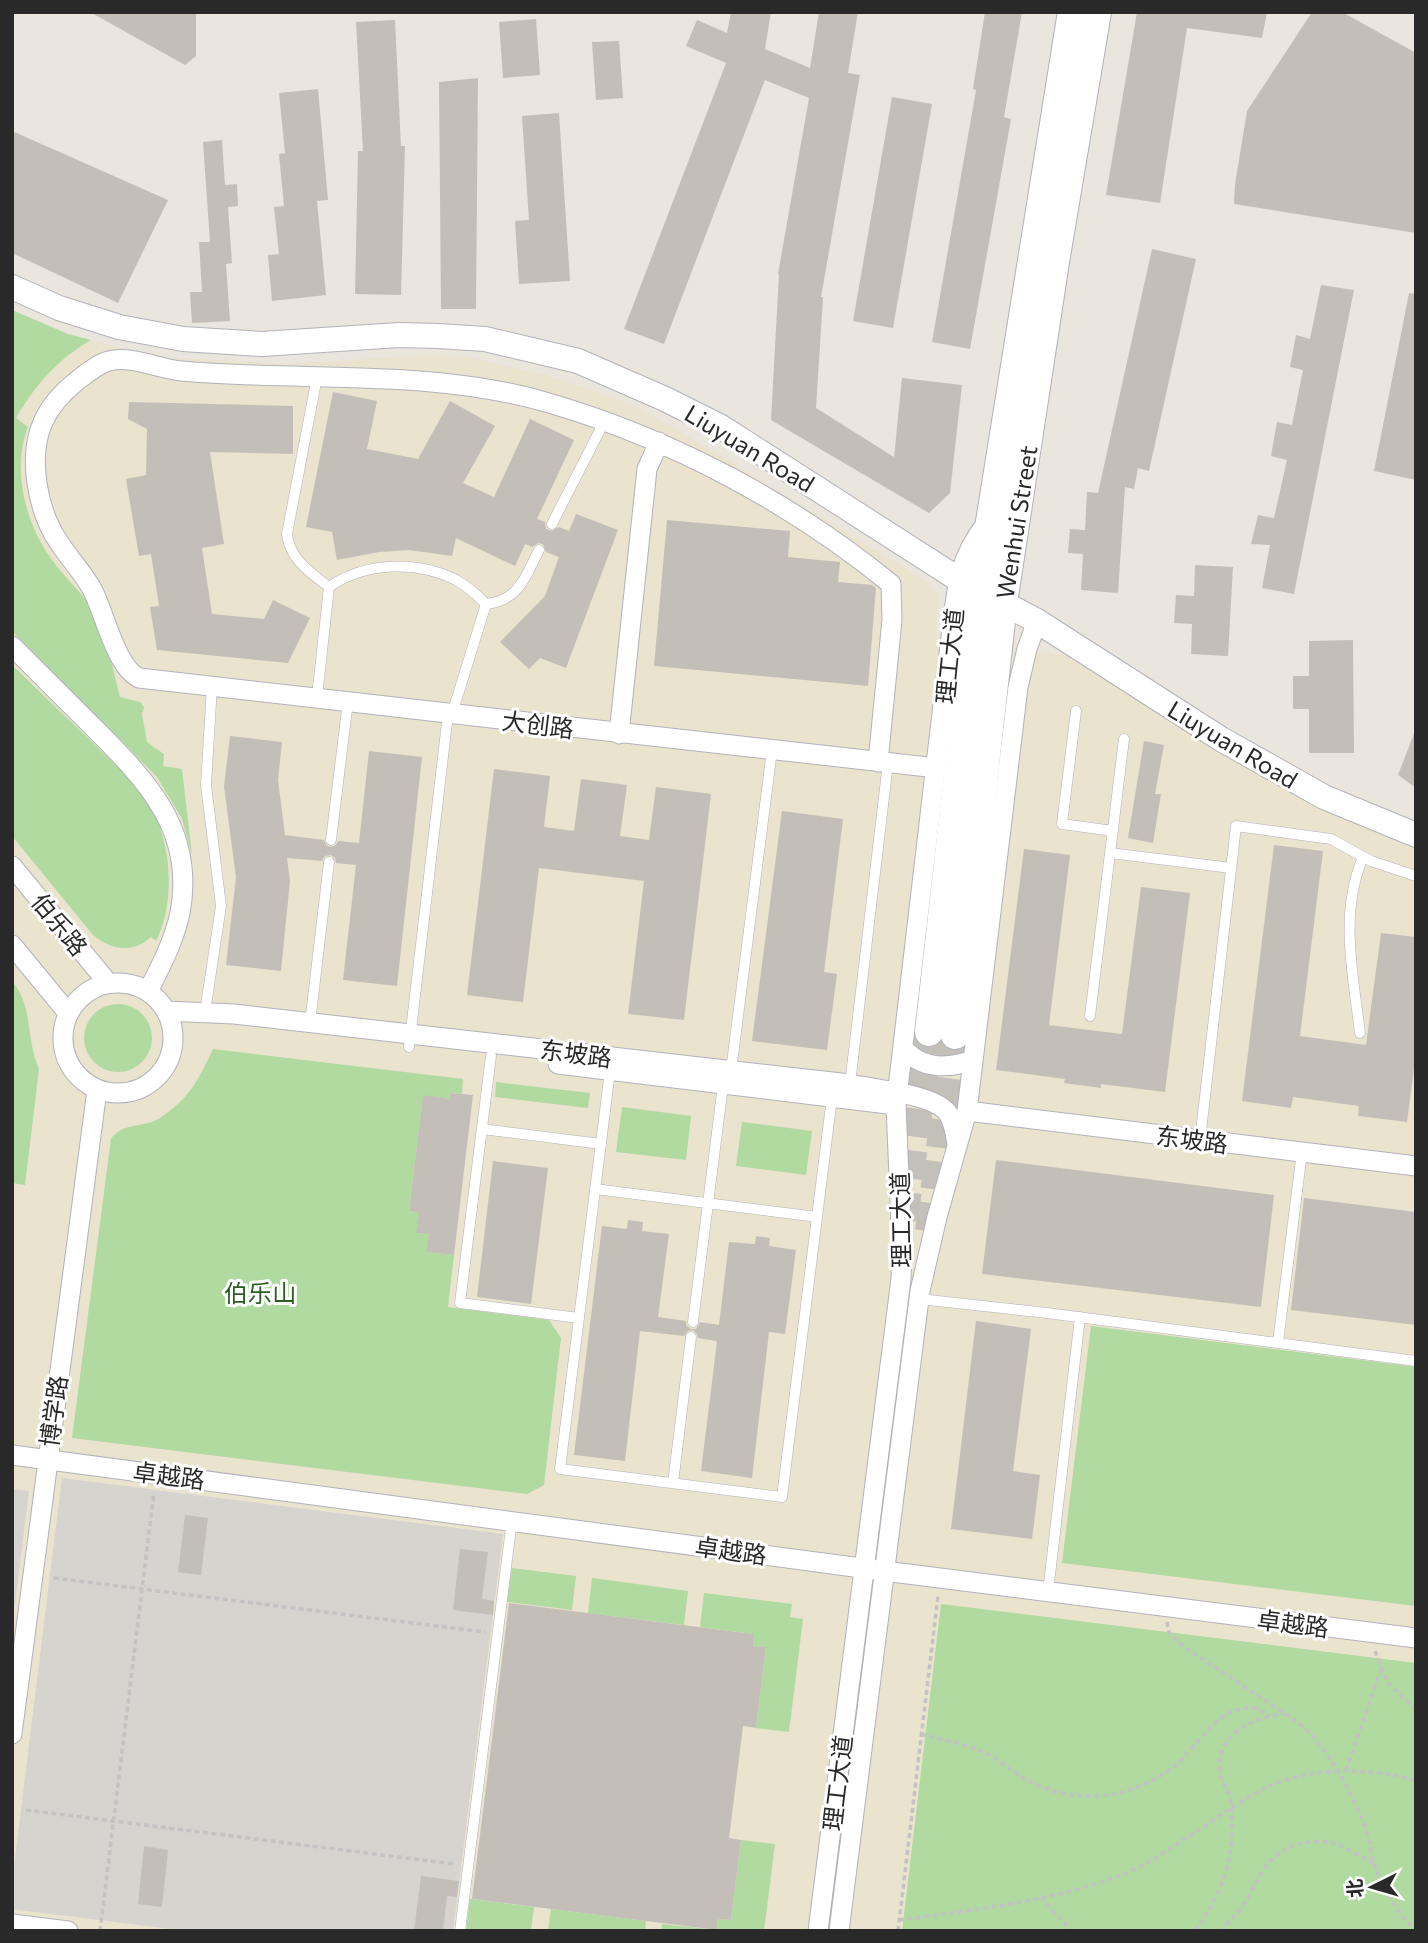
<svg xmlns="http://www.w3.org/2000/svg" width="1428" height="1943" font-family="Commissioner,'Noto Sans SC',sans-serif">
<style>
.education{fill:#eae3ce}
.green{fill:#b0daa0}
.plaza{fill:#d7d4cf}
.building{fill:#c3bfb8}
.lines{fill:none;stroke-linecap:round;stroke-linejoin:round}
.secondary-tunnel{stroke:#c3bfb9;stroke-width:28;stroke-dasharray:28 14;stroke-linecap:butt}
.service-casing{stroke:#b1b2bb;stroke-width:11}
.minor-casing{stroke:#b1b2bb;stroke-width:21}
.tertiary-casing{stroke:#b1b2bb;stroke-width:26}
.secondary-casing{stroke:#b1b2bb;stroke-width:30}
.path{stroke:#c3c3c3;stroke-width:3.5;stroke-dasharray:5 3.5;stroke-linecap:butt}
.service{stroke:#fff;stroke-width:10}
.minor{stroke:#fff;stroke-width:19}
.tertiary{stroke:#fff;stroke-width:24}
.secondary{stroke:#fff;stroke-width:28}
.labels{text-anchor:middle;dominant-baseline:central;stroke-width:6;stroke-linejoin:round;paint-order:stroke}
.street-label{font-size:24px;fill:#292929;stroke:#fff}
.park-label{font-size:24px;fill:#2a5e22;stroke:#fff}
</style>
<rect width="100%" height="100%" fill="#eae5dd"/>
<path class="education" d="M12,310L68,334L142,353L173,358L288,364L428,355L468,357L553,377L597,392L632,405L666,423L925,580L937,593L938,600L935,636L1070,656L1416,845V1931H12Z"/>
<path class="green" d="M12,310L68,334L91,340C57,360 36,384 16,418L28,427C11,471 26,527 55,564C69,582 83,593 95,614C107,637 113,671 120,697L140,702L144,707L142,714L147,742L164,754L163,766L182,769L192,855L182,819L157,777L12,631Z
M12,665C39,691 66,717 93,743C114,764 139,785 153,811C172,848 175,904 156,941L151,937C132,954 111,950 93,935L12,836Z
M12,981C34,1007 25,1037 39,1069L25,1185L12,1183Z
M84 1038a34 34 0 1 1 68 0a34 34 0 1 1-68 0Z
M213,1049L463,1079L462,1094L451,1093L450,1099L423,1096L409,1211L419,1213L417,1233L429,1234L427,1252L454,1255L448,1307L549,1320L561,1338L544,1485L527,1494L72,1438L111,1139C122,1122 145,1128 160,1118C191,1097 198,1080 213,1049Z
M496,1082L590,1093L588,1108L495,1097Z
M622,1107L691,1116L686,1160L616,1152Z
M742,1122L812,1131L806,1175L736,1166Z
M1091,1326L1416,1367V1606L1062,1563Z
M512,1568L576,1576L572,1610L507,1602Z
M592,1578L688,1591L684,1625L588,1613Z
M704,1593L792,1604L790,1617L803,1619L789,1732L756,1728L766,1647L753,1646L754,1634L700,1627Z
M941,1604L1416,1663V1931H902Z
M741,1840L775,1844L764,1931H661L662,1924L717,1930L718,1919L731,1920Z
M470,1899L534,1907L531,1931H466Z
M551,1909L646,1921L645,1931H548Z"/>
<path class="plaza" d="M62,1478L503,1534L453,1931H186L12,1909V1882Z
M12,1489L29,1491L12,1628Z"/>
<path class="building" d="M90,12H196V56L185,65Z
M731,12H771L765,49L810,68L819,12H858L848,73L860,75L821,297H823L816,408L894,457L902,378L962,385L950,493L929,513L771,420L779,274H778L809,98L765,80L664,344L624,329L726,63L686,46L697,20L727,33Z
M985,12H1022L1004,117L1011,119L970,349L932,342L976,90L973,89Z
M1137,12H1267L1262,38L1187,28L1160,203L1106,195Z
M1312,12H1342L1416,53V233L1234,204L1235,184L1247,111Z
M536,19L540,75L503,78L499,22Z
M395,20L401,146H405L401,295L355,294L358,151H363L356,22Z
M619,41L623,98L596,100L592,42Z
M478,78L476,309H441L439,82Z
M318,89L328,200L317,201L326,295L272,301L268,255L279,254L274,207L284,206L279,154L285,153L279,93Z
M892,97L932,104L893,328L853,321Z
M559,113L570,281L519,284L515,221L529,220L522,116Z
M12,131L168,200L118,303L12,253Z
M222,140L225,185L237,184L238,206L228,207L232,263L226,264L230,321L192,323L190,292H202L199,242H210L203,142Z
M1152,249L1196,259L1149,471L1138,468L1134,489L1125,487L1118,593L1081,590L1083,554L1068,553L1070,529L1085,530L1087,492L1098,493Z
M1321,285L1354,290L1294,594L1262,588L1270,545L1251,544L1258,515L1274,518L1287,460L1271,456L1277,422L1292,425L1303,370L1290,367L1296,335L1310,339Z
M1409,293L1416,294V480L1374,471Z
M333,392L377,401L367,449L418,459L450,401L495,426L463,483L494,497L530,419L574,440L537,519L545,522L546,529L552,531L559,527L569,531L576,514L618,530L566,668L540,658L529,669L500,642L545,596L559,557L546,552L543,544L538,543L532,547L525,544L515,566L456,538L452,556L409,550L379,552L337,560L332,532L306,527Z
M129,402L293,406V454L210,452L224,544L202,548L212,614L264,619L273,600L310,618L288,663L157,650L150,607L159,606L151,554L139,556L126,479L146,475L147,429L128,419Z
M667,520L790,531L788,557L840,562L838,582L872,585L876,588L868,686L654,666Z
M1195,565L1233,567L1228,656L1191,654L1192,624L1174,623L1176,595L1194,596Z
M1353,640L1354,753H1309V709H1293V676H1309V641Z
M1415,731H1416V788L1398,775Z
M230,736L282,742L278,780L285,835L324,840L326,845L331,847L336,845L338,841L359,843L369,751L422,757L397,986L343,980L356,865L336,863L335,858L331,855L325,856L322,861L287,858L290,881L281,971L226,965L236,877L224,787Z
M1144,741L1164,745L1155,794H1161L1153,843L1128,838Z
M494,769L550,776L544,827L574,831L581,779L627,785L620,836L649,840L656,787L711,794L684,1020L628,1014L644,881L539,868L523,1002L467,995Z
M782,811L843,819L824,972L837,974L827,1050L752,1041Z
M1274,845L1323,851L1300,1036L1366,1045L1381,933L1416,937V1053L1407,1122L1358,1116L1359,1106L1293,1097L1291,1108L1242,1101Z
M1024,849L1070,855L1049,1025L1122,1034L1141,887L1190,893L1165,1092L1101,1084V1088L1064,1083L1065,1079L996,1070Z
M450,1093L473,1095L454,1255L426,1252L429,1234L416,1233L419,1213L409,1211L423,1095L450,1099Z
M996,1160L1274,1195L1261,1307L982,1274Z
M493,1161L548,1168L531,1304L477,1297Z
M1304,1198L1416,1212V1325L1291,1310Z
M628,1220L643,1222L642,1231L669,1234L658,1317L686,1321V1325L691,1329H696L700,1322L719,1325L729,1242L755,1244L756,1236L770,1238L769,1246L796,1250L785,1334L769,1332L752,1478L701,1471L717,1341L698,1338L697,1334L693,1330L688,1331L684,1336L640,1331L625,1461L574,1455L602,1226L627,1229Z
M976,1321L1031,1329L1013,1471L1040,1475L1032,1539L951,1529Z
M185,1515L208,1518L201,1575L178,1572Z
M460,1549L488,1552L482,1599L494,1601L493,1615L453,1610Z
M509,1603L754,1634L753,1646L766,1647L756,1728L743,1726L729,1838L741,1840L731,1920L718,1919L717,1930L472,1899Z
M144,1846L168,1850L162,1907L138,1904Z
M421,1876L459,1881L457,1897L447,1896L443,1931H414Z"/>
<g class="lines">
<path class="secondary-tunnel" d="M904,1220L929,1032
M929,1231L955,1035"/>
<g class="service-casing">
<path id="service" d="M317,377L287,534C290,560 310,572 329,587
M552,524L604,422
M486,604C520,600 525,577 539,550
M317,697L329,587C365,562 417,560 456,580C467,586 477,595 486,604
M1076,711L1062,824L1113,831
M452,714L486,604
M331,840L348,701
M1110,853L1231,868
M205,1012L221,906L206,785L212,686
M1090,1016L1124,739
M310,1023L329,862
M1360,1033C1353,974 1339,914 1363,857
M409,1047L448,714
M491,1056L460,1303L579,1318
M610,1071L560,1469L782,1497L832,1097
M731,1071L772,750
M850,1084L888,763
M482,1129L601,1144
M1200,1140L1236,826L1331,839L1371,861L1416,876
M595,1189L817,1217
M919,1299L1047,1313L1416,1361
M693,1322L723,1085
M1278,1342L1302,1152
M673,1483L691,1337
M1048,1592L1080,1317
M460,1931L512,1520"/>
</g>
<g class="minor-casing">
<path id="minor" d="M12,646C39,673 65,699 91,725C145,779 196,829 180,913C174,941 161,966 148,991
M619,734L647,469L659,442
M878,762L892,620L891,584C792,503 672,439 549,403C431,368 303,382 181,371C159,369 131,355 109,361C98,364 87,373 78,380C64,391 50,406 43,422C27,458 38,513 60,544C70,559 83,573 92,589C105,613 115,666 139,678C405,707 671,740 937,768
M12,866L108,983
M12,945L68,1013
M63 1038a55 55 0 1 1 110 0a55 55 0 1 1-110 0Z
M166,1011L234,1014L850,1084C873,1089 932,1094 947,1112C954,1121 955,1133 957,1144
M903,1048C921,1069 948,1069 973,1060
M558,1064L896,1105
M967,1111L1416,1166
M12,1455L884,1571L1416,1638
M12,1734L97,1090
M12,1924L68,1931
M818,1931L901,1279L902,1250L896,1105L952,628C957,585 959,559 986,524
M839,1931L920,1291L937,1217L967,1111L1018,687L1027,649L1037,621"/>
</g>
<g class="tertiary-casing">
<path id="tertiary" d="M12,287L59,308L119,327L183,339L262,344L399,335L438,336L485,339L578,361L665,399L721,427L958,579L1037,621L1221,739L1324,797L1416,835"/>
</g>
<g class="secondary-casing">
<path id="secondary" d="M929,1032L979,590L1072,12
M955,1035L1003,603L1055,262L1097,12"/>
</g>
<path class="path" d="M54,1578L485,1632
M1167,1622L1169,1633L1183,1646L1299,1723C1328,1748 1350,1789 1364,1824C1370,1838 1370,1852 1375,1866C1383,1889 1398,1913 1416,1931
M1375,1651L1388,1683L1416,1710
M921,1734C942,1740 968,1744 987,1754C1001,1761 1013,1773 1027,1780C1054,1796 1096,1801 1126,1791C1144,1785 1162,1777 1177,1764C1202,1741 1230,1688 1270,1716
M1346,1770L1381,1669
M26,1810L454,1864
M1041,1897L1071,1931
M899,1920C971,1910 1056,1901 1123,1874C1150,1864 1173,1846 1197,1831C1220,1816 1244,1798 1269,1786C1315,1766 1368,1768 1416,1780
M100,1931L154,1492
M898,1931L938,1596
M1195,1931C1216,1901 1230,1873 1232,1836C1232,1824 1233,1810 1230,1798C1227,1789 1222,1782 1220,1773C1215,1734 1252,1718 1284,1714
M1220,1931L1242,1907L1265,1867L1278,1854L1295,1844L1320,1841L1338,1844L1373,1863"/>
<use href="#service" class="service"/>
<use href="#minor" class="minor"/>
<use href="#tertiary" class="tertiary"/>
<use href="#secondary" class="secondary"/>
</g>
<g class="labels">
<g class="street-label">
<text transform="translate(750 448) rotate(31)">Liuyuan Road</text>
<text transform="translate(1016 522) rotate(-81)">Wenhui Street</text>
<text transform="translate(949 656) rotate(-84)">理工大道</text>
<text transform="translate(538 724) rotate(7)">大创路</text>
<text transform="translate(1233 744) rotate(31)">Liuyuan Road</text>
<text transform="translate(60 924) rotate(51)">伯乐路</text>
<text transform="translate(576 1053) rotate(7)">东坡路</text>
<text transform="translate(1192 1139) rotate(7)">东坡路</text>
<text transform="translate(900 1220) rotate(-91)">理工大道</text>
<text transform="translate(53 1411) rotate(-82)">博学路</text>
<text transform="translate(169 1475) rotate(7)">卓越路</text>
<text transform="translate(731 1550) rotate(8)">卓越路</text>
<text transform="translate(1293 1623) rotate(7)">卓越路</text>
<text transform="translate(837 1783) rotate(-83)">理工大道</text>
</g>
<g class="park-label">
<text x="260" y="1292">伯乐山</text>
</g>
</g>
<rect width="1428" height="1943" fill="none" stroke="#292929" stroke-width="28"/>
<g transform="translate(1372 1887) rotate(265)" stroke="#ffffff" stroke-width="5" paint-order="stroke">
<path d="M0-5L12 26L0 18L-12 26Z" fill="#292929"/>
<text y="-10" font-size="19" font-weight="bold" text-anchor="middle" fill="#292929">北</text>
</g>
</svg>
